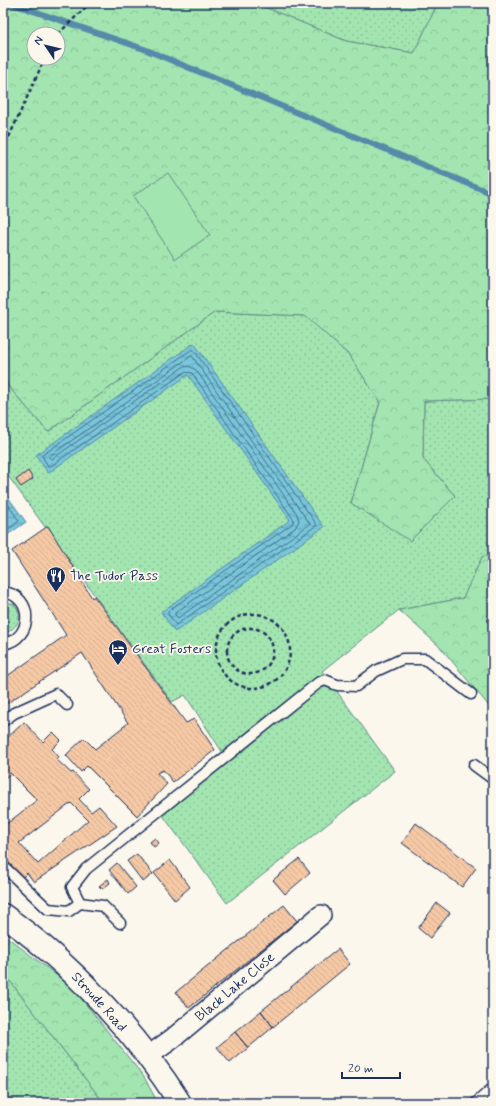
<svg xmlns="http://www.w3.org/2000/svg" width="496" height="1106" font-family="Mynerve,sans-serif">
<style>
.green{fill:url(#green-dots);stroke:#5f8a87}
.forest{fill:url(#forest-crowns);stroke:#5f8a87;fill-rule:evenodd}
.pitch{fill:#a3e5b0;stroke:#5f8a87}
.water{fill:url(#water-waves);stroke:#548aa8}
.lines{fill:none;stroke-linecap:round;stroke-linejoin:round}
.shore{stroke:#416b8f;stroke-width:1}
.stream{stroke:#548aa8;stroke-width:6}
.building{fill:url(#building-back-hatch);stroke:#1b2f5e;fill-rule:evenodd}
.service-casing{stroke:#1b2f5e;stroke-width:13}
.minor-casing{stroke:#1b2f5e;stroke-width:22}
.tertiary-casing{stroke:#1b2f5e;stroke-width:25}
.path{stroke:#1b2f5e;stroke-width:2.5;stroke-dasharray:4 3;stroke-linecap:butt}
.service{stroke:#fbf7ec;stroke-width:10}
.minor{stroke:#fbf7ec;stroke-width:19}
.tertiary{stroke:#fbf7ec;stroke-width:22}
.labels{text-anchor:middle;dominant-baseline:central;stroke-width:3.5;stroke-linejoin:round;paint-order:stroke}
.poi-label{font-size:14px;fill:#1b2f5e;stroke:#fbf7ec;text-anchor:start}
.street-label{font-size:14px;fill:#1b2f5e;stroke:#fbf7ec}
</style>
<defs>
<pattern id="green-dots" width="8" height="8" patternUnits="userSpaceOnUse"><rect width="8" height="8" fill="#a3e5b0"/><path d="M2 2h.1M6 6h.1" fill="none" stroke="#8cc59a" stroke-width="1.8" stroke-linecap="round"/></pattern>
<pattern id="forest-crowns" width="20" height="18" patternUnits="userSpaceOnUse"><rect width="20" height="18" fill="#a3e5b0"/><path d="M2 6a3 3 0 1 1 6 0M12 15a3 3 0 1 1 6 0" fill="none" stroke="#8cc59a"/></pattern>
<pattern id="water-waves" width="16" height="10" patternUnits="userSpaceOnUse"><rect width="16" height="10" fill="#7ac6d9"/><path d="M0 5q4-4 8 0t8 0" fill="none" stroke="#63a1b3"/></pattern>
<pattern id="building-back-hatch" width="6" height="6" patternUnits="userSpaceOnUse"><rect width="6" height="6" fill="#f6c9a5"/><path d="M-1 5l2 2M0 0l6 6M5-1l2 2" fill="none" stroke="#d2ad90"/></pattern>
</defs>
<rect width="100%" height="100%" fill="#fbf7ec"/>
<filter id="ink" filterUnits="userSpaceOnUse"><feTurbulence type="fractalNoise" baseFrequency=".025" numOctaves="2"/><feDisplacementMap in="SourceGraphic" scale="8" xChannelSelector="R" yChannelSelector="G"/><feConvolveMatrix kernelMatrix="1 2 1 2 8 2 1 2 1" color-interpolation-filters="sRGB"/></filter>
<g filter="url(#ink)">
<path class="green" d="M255,3H449L436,7L414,53L346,41Z
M215,312L306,316L349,355L380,402L351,503L455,496L423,459L424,401L493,399V554L482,557L463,598L399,610L322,671L395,771L227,903L156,806L223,753L185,695L172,702L3,469V380L48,432Z
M3,601L14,604C25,617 17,629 3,634Z
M3,972L104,1103H3Z"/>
<path class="forest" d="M3,3H255L346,41L414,53L436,7L449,3H493V399L424,401L423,459L455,496L410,541L351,503L380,402L349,355L305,316L215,312L48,432L3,380V121L5,117L3,115ZM34,34H58V58H34Z
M493,554V711L441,648L399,610L463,598L482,557Z
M3,934L73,988L144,1077L158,1103H104L3,972Z"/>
<path class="pitch" d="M168,173L210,235L175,259L133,196Z"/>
<path class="water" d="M194,343L324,527L175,632L161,612L290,520L188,375L48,473L36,455Z
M3,490L26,522L3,538Z"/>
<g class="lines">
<path class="shore" d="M193,349L317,525L176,625L168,614V611L292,524L294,520L192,373L185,372L51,466H48L42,456Z
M192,356L310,524L178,618L175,615V613L295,528L299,521L297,514L196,370L189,366L183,367L52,459L49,457Z
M3,497L19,521L3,533"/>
<path class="stream" d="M10,3L144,49L493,194"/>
</g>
<path class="building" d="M28,471L33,479L21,487L16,480Z
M48,526L92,598L94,596L186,723L194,719L215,750L173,782L163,770L157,773L167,784L137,816L87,766L81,772L66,755L84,738L95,749L128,723L82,653L3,706V679L66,635L12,551Z
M24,722L43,742L53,732L61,740L52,749L59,757L56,759L71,773L73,772L89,789L79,799L91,812L99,806L117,826L34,882L27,873L23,877L3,857V823L5,825L37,800L10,773L3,780V742ZM71,803L88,820L38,864L19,843Z
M416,823L476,868L462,887L402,843Z
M155,838L159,843L154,847L150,842Z
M137,854L153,874L143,882L127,861Z
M299,859L310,873L285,894L273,880Z
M170,860L190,887L175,900L154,873Z
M117,863L136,887L128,894L109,870Z
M108,879L110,883L102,889L99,886Z
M437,903L450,913L430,938L418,928Z
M284,905L297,921L189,1008L176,992Z
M338,949L350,964L273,1027L261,1011Z
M261,1011L273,1027L248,1048L235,1032Z
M235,1032L248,1048L230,1063L217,1047Z"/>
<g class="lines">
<g class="service-casing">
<path id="service" d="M3,592C34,595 34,639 3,644
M3,721L14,713L56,694L67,705
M474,765L493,779
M3,866L48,909L69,911L80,903L72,887L86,869L318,683L325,680L337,685L356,686L376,671L402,659H425L471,694
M80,903L103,906L120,923
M476,1103L493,1088"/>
</g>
<g class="minor-casing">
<path id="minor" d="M147,1057L172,1039L321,915"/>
</g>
<g class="tertiary-casing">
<path id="tertiary" d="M3,915C69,962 137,1034 180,1103"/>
</g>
<path class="path" d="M58,34L90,3
M3,150L45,58
M216 651a37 37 0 1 1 74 0a37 37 0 1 1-74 0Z
M227 651a23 23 0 1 1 46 0a23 23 0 1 1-46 0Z"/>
<use href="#service" class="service"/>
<use href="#minor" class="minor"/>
<use href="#tertiary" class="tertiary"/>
</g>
</g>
<defs>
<g id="restaurant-pin" transform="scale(1)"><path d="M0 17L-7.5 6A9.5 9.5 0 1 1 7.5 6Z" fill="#1b2f5e" stroke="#fbf7ec"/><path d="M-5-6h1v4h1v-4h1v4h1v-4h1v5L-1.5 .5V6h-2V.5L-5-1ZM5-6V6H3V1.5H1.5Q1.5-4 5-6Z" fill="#fff"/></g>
<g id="hotel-pin" transform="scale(1)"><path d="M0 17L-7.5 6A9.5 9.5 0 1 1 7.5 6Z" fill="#1b2f5e" stroke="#fbf7ec"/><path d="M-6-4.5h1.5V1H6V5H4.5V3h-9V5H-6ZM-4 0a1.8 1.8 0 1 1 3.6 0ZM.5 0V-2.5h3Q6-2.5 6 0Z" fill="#fff"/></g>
</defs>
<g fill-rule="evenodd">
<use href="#restaurant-pin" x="56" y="576"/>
<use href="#hotel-pin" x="118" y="649"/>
</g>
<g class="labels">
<g class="poi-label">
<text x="70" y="576">The Tudor Pass</text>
<text x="132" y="649">Great Fosters</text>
</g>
<g class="street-label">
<text transform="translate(235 987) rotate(-40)">Black Lake Close</text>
<text transform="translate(99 1002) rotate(48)">Stroude Road</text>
</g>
</g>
<rect width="496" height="1106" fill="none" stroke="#fbf7ec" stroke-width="16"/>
<rect x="8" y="8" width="480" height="1090" fill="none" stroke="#1b2f5e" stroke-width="1.5" filter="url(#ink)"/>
<g transform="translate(46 46) rotate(305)"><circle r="19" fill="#fbf7ec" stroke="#a1a7b3"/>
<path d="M0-3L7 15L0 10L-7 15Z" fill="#1b2f5e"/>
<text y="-6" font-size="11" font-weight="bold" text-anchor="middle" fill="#1b2f5e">N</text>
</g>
<path d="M342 1072v6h58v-6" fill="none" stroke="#1b2f5e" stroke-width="2"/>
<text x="348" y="1072" font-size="12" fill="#1b2f5e" stroke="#fbf7ec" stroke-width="3" paint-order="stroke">20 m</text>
</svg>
